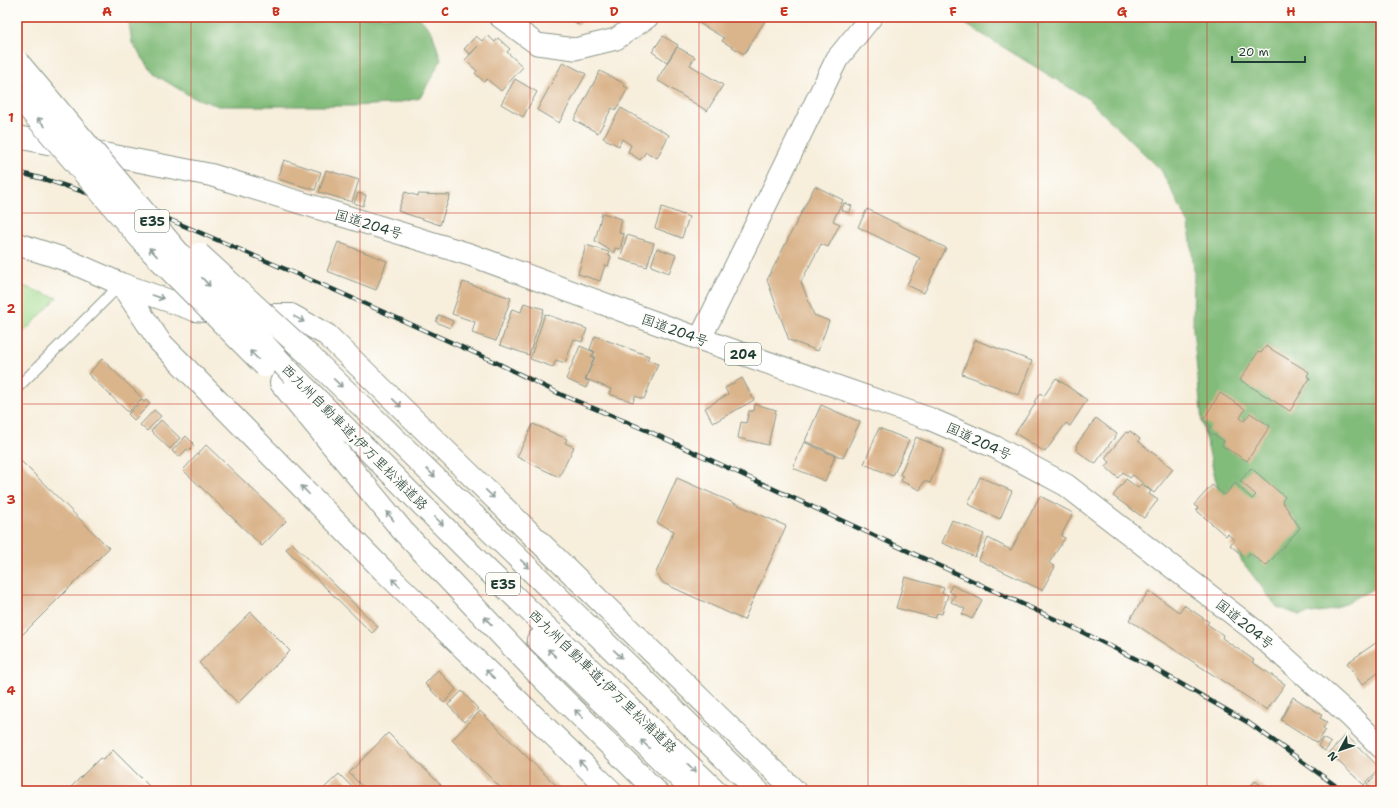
<svg xmlns="http://www.w3.org/2000/svg" width="1398" height="808" font-family="'Shantell Sans','Klee One',sans-serif">
<style>
.green{fill:#a3dd90;stroke:#618d62}
.forest{fill:#82bc7a;stroke:#507c57}
.building{fill:#dab48b}
.lines{fill:none;stroke-linecap:round;stroke-linejoin:round}
.lane-casing{stroke:#8b9688;stroke-width:12}
.street-casing{stroke:#8b9688;stroke-width:23}
.secondary-casing{stroke:#8b9688;stroke-width:24}
.highway-casing{stroke:#8b9688;stroke-width:24}
.lane{stroke:#fff;stroke-width:10}
.street{stroke:#fff;stroke-width:21}
.secondary{stroke:#fff;stroke-width:22}
.highway{stroke:#fff;stroke-width:22}
.rail-casing{stroke:#1f3d34;stroke-width:4.5}
.rail{stroke:#fdfcf7;stroke-width:3;stroke-dasharray:9;stroke-linecap:butt}
.highway-bridge-casing{stroke:#8b9688;stroke-width:24;stroke-linecap:butt}
.highway-bridge{stroke:#fff;stroke-width:22}
.oneway{stroke:#8f9e9a}
.grid{fill:none;stroke:#c8321e;stroke-width:1;stroke-opacity:0.55}
.labels{text-anchor:middle;dominant-baseline:central;stroke-width:3;stroke-linejoin:round;paint-order:stroke}
.shield{fill:#fdfcf7;stroke:#62766e;stroke-width:1}
.shield-label{font-size:13px;font-weight:bold;fill:#1f3d34}
.street-label{font-size:14px;fill:#1f3d34;stroke:#fdfcf7}
.neatline{fill:none;stroke:#c8321e;stroke-width:1.5}
.grid-label{font-size:13px;text-anchor:middle;font-weight:bold;fill:#c8321e}
</style>
<rect width="100%" height="100%" fill="#fdfcf7"/>
<filter id="ink" filterUnits="userSpaceOnUse"><feTurbulence type="fractalNoise" baseFrequency=".025" numOctaves="2"/><feDisplacementMap in="SourceGraphic" scale="8" xChannelSelector="R" yChannelSelector="G"/><feConvolveMatrix kernelMatrix="1 2 1 2 8 2 1 2 1" color-interpolation-filters="sRGB"/></filter>
<filter id="wash" filterUnits="userSpaceOnUse"><feTurbulence type="fractalNoise" baseFrequency=".012" numOctaves="4" result="noise"/><feDisplacementMap in="SourceGraphic" scale="16" xChannelSelector="R" yChannelSelector="G"/><feGaussianBlur stdDeviation="0.9" result="paint"/><feColorMatrix in="noise" values="0 0 0 0 0 0 0 0 0 0 0 0 0 0 0 0 0 1.4 0 .05"/><feComposite in="paint" operator="in"/></filter>
<g filter="url(#wash)">
<rect width="100%" height="100%" fill="#f7eedc"/>
<path class="green" d="M17,284L57,298L17,339Z"/>
<path class="forest" d="M128,17H419L432,32L441,60L420,98L391,104L352,106H219L192,97L154,74L132,43Z
M954,17H1381V585L1332,610L1299,615L1277,607L1241,560L1222,507L1202,422L1193,328L1194,271L1189,224L1161,170L1088,99Z"/>
<g id="blocks">
<path class="building" d="M571,17H587L577,25Z
M689,17H763L766,19L744,54L722,41L724,38Z
M487,35L495,42L498,38L510,49L507,52L523,67L501,91L487,79L484,82L475,73L477,71L465,60L478,46L470,54L464,49L476,36L482,41Z
M663,36L678,45L667,62L652,52Z
M677,47L695,57L690,65L723,85L707,111L657,80Z
M563,62L586,74L559,123L537,110Z
M600,71L625,84L624,86L628,88L616,110L612,108L598,133L574,120Z
M515,79L537,92L523,117L501,104Z
M621,108L669,135L657,158L646,152L640,160L628,152L631,145L622,139L619,146L603,138Z
M284,160L321,172L315,190L278,179Z
M326,170L359,180L352,202L319,192Z
M815,186L843,200L833,221L840,224L828,247L821,244L801,282L814,315L829,321L818,351L789,340L767,280Z
M405,192L418,196V194L450,195L440,225L398,211Z
M358,193L366,195L363,206L354,203Z
M844,203L852,206L849,213L841,210Z
M662,207L689,217L682,238L655,228Z
M867,209L946,248L924,293L907,285L920,258L858,227Z
M602,213L622,219L619,233L624,234L620,249L615,248L614,253L595,241Z
M627,235L654,243L647,267L620,259Z
M338,242L387,261L376,290L327,271Z
M586,245L609,252L608,255L611,256L608,266L605,265L600,281L578,274Z
M657,248L676,255L669,273L651,266Z
M463,282L511,298L496,341L472,333L475,322L452,314Z
M524,303L544,309L529,355L500,345L512,309L521,312Z
M545,314L587,329L582,342L574,339L565,363L556,360L553,367L530,359Z
M439,315L453,321L450,328L436,322Z
M595,336L649,356L647,360L658,364L644,399L635,396L633,402L609,394L611,389L586,379L595,357L593,356L595,352L590,349Z
M975,340L1032,361L1019,395L962,374Z
M580,346L594,352L591,356L594,357L585,380L589,381L586,388L566,379Z
M1266,346L1309,372L1307,376L1310,378L1290,411L1240,380L1258,352L1261,353Z
M102,359L142,398L128,412L88,374Z
M742,378L754,400L713,423L705,408L728,394L725,388Z
M1056,378L1087,400L1070,426L1066,423L1045,452L1015,433L1036,403L1034,402L1040,393L1044,396Z
M1220,393L1245,409L1240,418L1244,421L1250,413L1270,426L1247,461L1222,446L1224,441L1208,431L1211,426L1203,420Z
M142,400L144,402L146,400L150,404L134,420L128,414Z
M755,404L776,410L768,445L738,438L741,422L746,423L749,411H754Z
M821,405L860,422L843,458L805,441Z
M154,410L161,416L147,431L140,425Z
M1096,418L1117,434L1095,464L1076,450L1077,447L1076,445Z
M161,420L180,438L170,449L151,431Z
M533,424L567,439L565,443L574,447L559,477L517,457Z
M879,428L909,440L893,476L864,464Z
M1130,431L1140,439L1138,441L1173,469L1154,493L1133,475L1130,478L1123,472L1118,478L1106,467L1110,462L1105,458L1126,432L1128,433Z
M186,436L193,443L192,444L194,446L189,451L187,449L179,457L172,451Z
M916,437L944,449L930,483L924,481L920,490L901,481L903,476L900,475Z
M804,442L835,456L825,481L793,468Z
M206,445L286,521L262,546L183,470Z
M20,460L109,548L17,640V463Z
M1251,468L1285,497L1282,501L1300,528L1266,566L1250,553L1245,558L1230,545L1234,540L1228,534L1226,536L1196,510L1198,508L1194,505L1212,485L1225,495L1235,483L1252,499L1256,495L1240,481Z
M980,477L1012,491L1000,519L968,504Z
M677,478L786,526L744,620L663,583L656,573L674,531L657,523Z
M1126,479L1138,488L1141,484L1151,491L1149,494L1158,500L1144,518L1113,496Z
M1040,496L1073,513L1061,536L1065,538L1049,563L1055,567L1042,590L979,560L988,538L1011,550Z
M952,520L984,534L975,557L942,543Z
M292,543L378,627L372,633L286,549Z
M905,577L944,588L942,593L948,595L942,614L937,613L935,618L896,608Z
M952,585L982,600L972,619L962,614L965,609L951,602L955,595L949,591Z
M1149,591L1179,612L1184,605L1209,622L1207,624L1223,635L1222,638L1254,660L1252,662L1285,684L1267,710L1129,620Z
M251,612L290,651L238,703L199,663Z
M1380,640L1381,675L1379,672L1362,685L1347,663Z
M438,670L456,689L444,703L425,684Z
M462,691L478,709L464,722L448,705Z
M1293,697L1322,715L1320,718L1327,722L1323,728L1326,730L1317,743L1281,720Z
M480,711L562,791H504L452,740Z
M388,733L447,791H367L349,773Z
M1346,735L1380,768L1364,785L1329,753Z
M1323,738L1331,743L1325,751L1318,746Z
M113,750L153,790L151,791H67L100,758L103,760Z
M1380,771L1381,791H1374L1367,784Z
M339,774L356,791H321Z
M1255,781L1269,791H1247Z"/>
</g>
</g>
<g filter="url(#ink)">
<use href="#blocks" fill-opacity="0" stroke="#8b9688" stroke-width="1"/>
<g class="lines">
<g class="lane-casing">
<path id="lane" d="M17,388L121,284"/>
</g>
<g class="street-casing">
<path id="street" d="M500,17L537,44L575,49L616,39L648,17"/>
</g>
<g class="secondary-casing">
<path id="secondary" d="M17,244L64,259L121,284L195,310L253,315H291L327,335L795,791
M121,284L160,342L384,571L611,791
M700,339L837,59L871,17"/>
</g>
<g class="highway-casing">
<path id="highway" d="M17,137L211,175L471,255L700,339L930,419L995,447L1066,485L1254,630L1350,716L1381,747
M310,356L758,791
M293,375L478,561L716,791
M281,383L402,530L537,673L656,791
M538,640L693,791"/>
</g>
<use href="#lane" class="lane"/>
<use href="#street" class="street"/>
<use href="#secondary" class="secondary"/>
<use href="#highway" class="highway"/>
<g class="rail-casing">
<path id="rail" d="M17,172L47,180L168,219L332,289L493,361L562,395L646,430L1072,627L1150,666L1249,723L1343,791"/>
</g>
<use href="#rail" class="rail"/>
<g class="highway-bridge-casing">
<path id="highway-bridge" d="M17,61L178,252L293,375
M17,95L151,251L265,366
M199,254L310,356"/>
</g>
<use href="#highway-bridge" class="highway-bridge"/>
</g>
<defs><path id="oneway-shaft" d="M-6 0H5M1.5-3L5.5 0L1.5 3" fill="none" stroke-width="1.6" stroke-linecap="round" stroke-linejoin="round"/></defs>
<g class="oneway">
<use href="#oneway-shaft" transform="translate(41 122) rotate(-131)"/>
<use href="#oneway-shaft" transform="translate(153 252) rotate(-133)"/>
<use href="#oneway-shaft" transform="translate(206 282) rotate(47)"/>
<use href="#oneway-shaft" transform="translate(158 297) rotate(19)"/>
<use href="#oneway-shaft" transform="translate(299 319) rotate(29)"/>
<use href="#oneway-shaft" transform="translate(254 355) rotate(-135)"/>
<use href="#oneway-shaft" transform="translate(338 383) rotate(44)"/>
<use href="#oneway-shaft" transform="translate(397 403) rotate(44)"/>
<use href="#oneway-shaft" transform="translate(431 473) rotate(44)"/>
<use href="#oneway-shaft" transform="translate(305 490) rotate(-134)"/>
<use href="#oneway-shaft" transform="translate(490 494) rotate(44)"/>
<use href="#oneway-shaft" transform="translate(390 516) rotate(-129)"/>
<use href="#oneway-shaft" transform="translate(439 521) rotate(45)"/>
<use href="#oneway-shaft" transform="translate(525 564) rotate(44)"/>
<use href="#oneway-shaft" transform="translate(396 583) rotate(-136)"/>
<use href="#oneway-shaft" transform="translate(488 621) rotate(-133)"/>
<use href="#oneway-shaft" transform="translate(552 653) rotate(-136)"/>
<use href="#oneway-shaft" transform="translate(618 654) rotate(44)"/>
<use href="#oneway-shaft" transform="translate(490 674) rotate(-136)"/>
<use href="#oneway-shaft" transform="translate(579 714) rotate(-135)"/>
<use href="#oneway-shaft" transform="translate(645 744) rotate(-136)"/>
<use href="#oneway-shaft" transform="translate(583 764) rotate(-136)"/>
<use href="#oneway-shaft" transform="translate(692 768) rotate(44)"/>
</g>
</g>
<path class="grid" d="M191,17V791M360,17V791M530,17V791M699,17V791M868,17V791M1038,17V791M1207,17V791M17,213H1381M17,404H1381M17,595H1381"/>
<g class="labels">
<g class="shield">
<rect x="135" y="210" width="34" height="22" rx="3"/>
<rect x="725" y="343" width="36" height="22" rx="3"/>
<rect x="486" y="573" width="34" height="22" rx="3"/>
</g>
<g class="shield-label">
<text x="152" y="221">E35</text>
<text x="743" y="354">204</text>
<text x="503" y="584">E35</text>
</g>
<g class="street-label">
<text transform="translate(369 224) rotate(17)">国道204号</text>
<text transform="translate(675 330) rotate(20)">国道204号</text>
<text transform="translate(355 437) rotate(45)">西九州自動車道;伊万里松浦道路</text>
<text transform="translate(979 441) rotate(25)">国道204号</text>
<text transform="translate(1245 624) rotate(39)">国道204号</text>
<text transform="translate(603 681) rotate(44)">西九州自動車道;伊万里松浦道路</text>
</g>
</g>
<rect width="1398" height="808" fill="none" stroke="#fdfcf7" stroke-width="44"/>
<g transform="translate(1340 750) rotate(230)" stroke="#fdfcf7" stroke-width="3" paint-order="stroke">
<path d="M0-3L7 15L0 10L-7 15Z" fill="#1f3d34"/>
<text y="-6" font-size="11" font-weight="bold" text-anchor="middle" fill="#1f3d34">N</text>
</g>
<path d="M1232 56v6h73v-6" fill="none" stroke="#1f3d34" stroke-width="2"/>
<text x="1238" y="56" font-size="12" fill="#1f3d34" stroke="#fdfcf7" stroke-width="3" paint-order="stroke">20 m</text>
<rect x="22" y="22" width="1354" height="764" class="neatline"/>
<g class="grid-label">
<text x="107" y="16">A</text>
<text x="276" y="16">B</text>
<text x="445" y="16">C</text>
<text x="614" y="16">D</text>
<text x="784" y="16">E</text>
<text x="953" y="16">F</text>
<text x="1122" y="16">G</text>
<text x="1291" y="16">H</text>
<text x="11" y="122">1</text>
<text x="11" y="313">2</text>
<text x="11" y="504">3</text>
<text x="11" y="695">4</text>
</g>
</svg>
